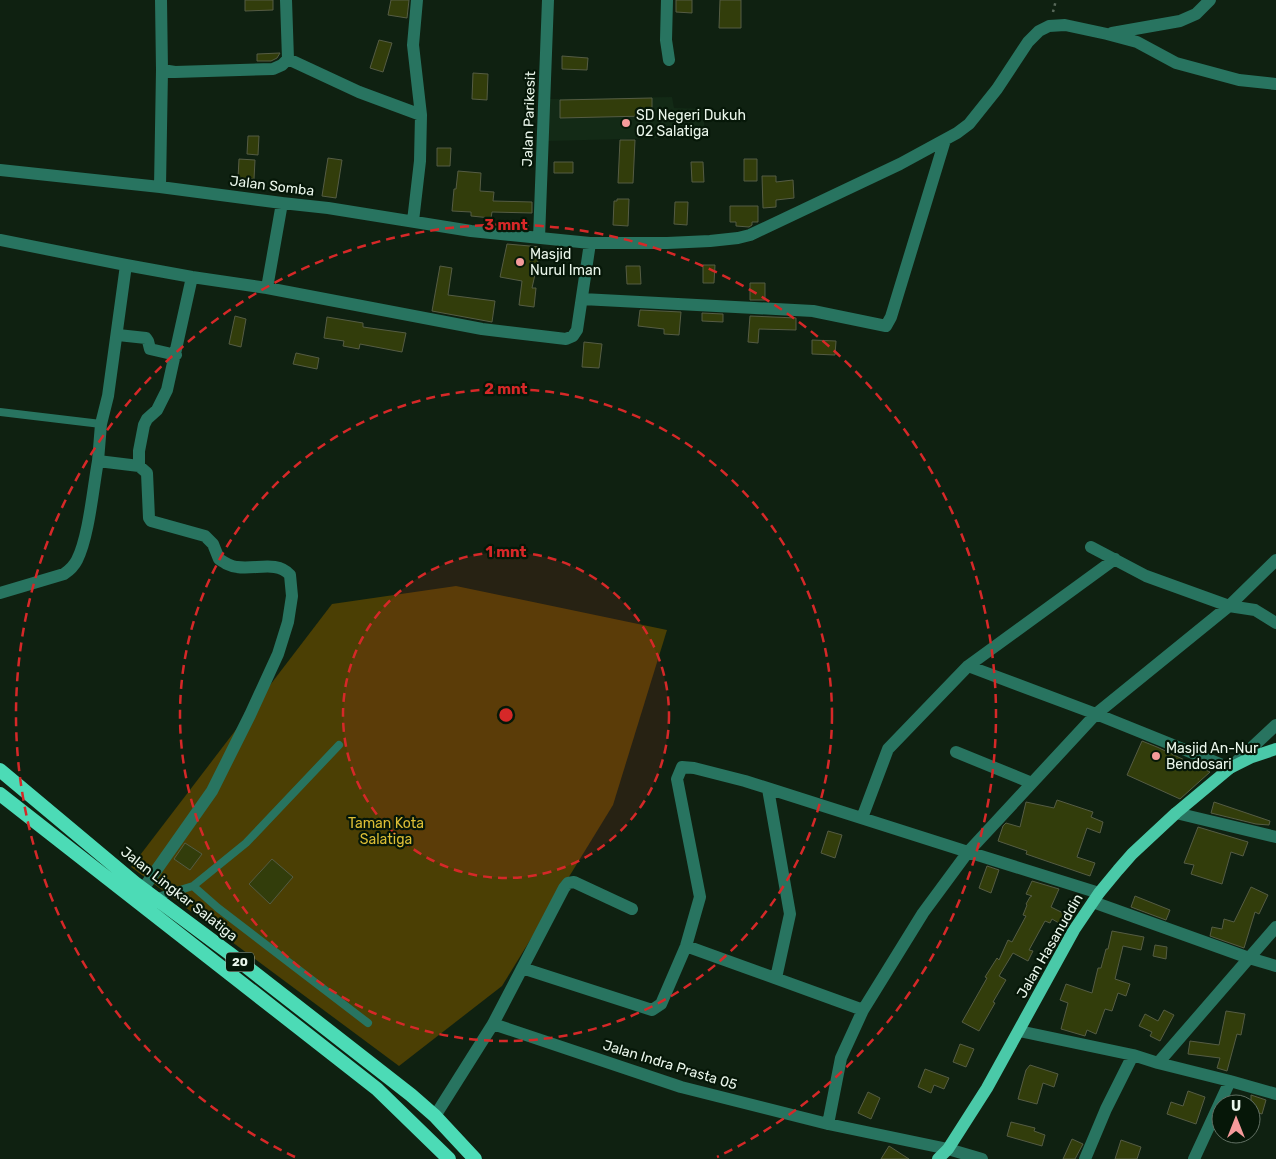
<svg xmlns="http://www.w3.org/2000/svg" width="1276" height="1159" font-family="Rubik,sans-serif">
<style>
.built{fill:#132a16}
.green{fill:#4b3f04}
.building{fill:#323d0b;stroke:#555c44}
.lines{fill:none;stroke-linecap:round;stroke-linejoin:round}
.path{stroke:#586859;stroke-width:2.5;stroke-dasharray:2.5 4;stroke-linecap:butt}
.service{stroke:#287460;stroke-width:8}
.minor{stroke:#287460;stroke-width:12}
.primary{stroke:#4ac9a8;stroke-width:12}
.trunk{stroke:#4cdbb6;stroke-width:14}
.ring{fill:none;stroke:#d62828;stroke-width:2.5;stroke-dasharray:9 6}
.poi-dot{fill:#f59b9b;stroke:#061708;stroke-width:2}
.labels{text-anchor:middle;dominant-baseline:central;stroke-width:4.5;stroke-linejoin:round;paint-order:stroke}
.shield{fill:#061708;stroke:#a6b3a7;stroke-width:1}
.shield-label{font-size:12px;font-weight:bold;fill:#eaf6eb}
.poi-label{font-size:14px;fill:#eaf6eb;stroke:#061708;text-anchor:start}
.street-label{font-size:14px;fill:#eaf6eb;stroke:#061708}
.park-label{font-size:14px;fill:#dcbe35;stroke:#061708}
.centre{fill:#d62828;stroke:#061708;stroke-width:2.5}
.ring-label{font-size:15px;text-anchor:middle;font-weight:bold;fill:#d62828;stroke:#061708;stroke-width:4.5;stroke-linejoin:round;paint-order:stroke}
</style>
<rect width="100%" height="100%" fill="#0f2111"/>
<path class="built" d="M672,97L674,108L704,109V137L547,141L549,99Z"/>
<path class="green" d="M456,586L667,630L613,805L502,986L399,1066L131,867L332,604Z"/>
<path class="building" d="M245,0H273V10L245,11Z
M391,0H409L407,18L388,15Z
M676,0H692V13L676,12Z
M720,0H741V28H719Z
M379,40L392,43L383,72L370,68Z
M280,53L277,58L271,61H257V54Z
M562,56L588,58L587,70L562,69Z
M473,73L488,74L487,100L472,99Z
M652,98V111H646V116L560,118V100Z
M248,136H259L258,155L247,154Z
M620,140H635L633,183H618Z
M437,148H451L450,166H437Z
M328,158L342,160L336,198L322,196Z
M239,159L255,160L254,179L238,178Z
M744,159H757V181H744Z
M554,162H573V173H554Z
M691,162H703L704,182H692Z
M458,171L481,173L480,191L494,192L493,201L532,202V213L492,212L491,218L471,216V212L452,211L454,189H456Z
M762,176H776V182L793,180L794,198L776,200V207L763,208Z
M617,199H629L628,226L613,225L614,201H617Z
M675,202H688L687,225L674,224Z
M730,206H758V222H752V225L749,227L736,226V222H730Z
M507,244L541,247L532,288H536L534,307L519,305L522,281L500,277Z
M703,265H715L714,283H703Z
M440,266L452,268L448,295L495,301L492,322L432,311Z
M626,266H640L641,284H627Z
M750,283H765V300H750Z
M640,310L681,312L679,335L664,334V329L638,326Z
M702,313L723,314V322L702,321Z
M235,316L246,319L241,347L229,344Z
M750,316L796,318V330L759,329L758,343L748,342Z
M327,317L363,323V327L406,333L402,352L360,344L359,349L343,346L344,341L324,338Z
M812,340L836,341L835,355L812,354Z
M584,342L602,344L599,368L582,367Z
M296,353L319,358L317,369L293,364Z
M1142,741L1157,747L1210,772L1180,799L1127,775Z
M1057,800L1093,812L1091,817L1103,822L1100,833L1087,828L1077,857L1095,863L1090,876L1026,854L1027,851L998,841L1003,826L1006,823L1020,827L1026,802L1054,808Z
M1214,802L1270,821L1269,825L1256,824L1211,813Z
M1198,827L1248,842L1243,856L1231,852L1222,884L1191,874L1194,865L1184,863Z
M828,831L842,835L835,858L821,853Z
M185,843L202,854L190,870L174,859Z
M272,859L293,877L270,904L249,884Z
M987,866L999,870L991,893L979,888Z
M1032,881L1059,889L1051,907L1069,916L1064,926L1052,919L1050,923L1045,921L1029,950L1033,951L1028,961L1013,953L999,976L1006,980L993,1002L995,1003L979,1031L962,1022L987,978L985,977L997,958L999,960L1008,940L1012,942L1026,916L1023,915L1027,905L1026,904L1030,897L1032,896L1026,894Z
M1251,887L1268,895L1259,914L1255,912L1244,948L1210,936L1212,927L1222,929L1224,919L1234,922Z
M1135,896L1170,910L1166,920L1131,907Z
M1112,931L1144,937L1141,950L1123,946L1115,979L1130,984L1126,996L1118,993L1112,1011L1105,1009L1096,1034L1087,1030L1085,1036L1061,1029L1068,1003L1060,1000L1066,984L1092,993L1098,968H1101L1106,949H1108Z
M1155,945L1167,947L1166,959L1153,956Z
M1164,1010L1174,1015L1160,1041L1150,1036L1152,1032L1139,1026L1145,1014L1158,1021Z
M1226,1011L1245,1014L1241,1035L1237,1034L1227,1071L1217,1068L1220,1058L1188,1054L1190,1041L1219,1045Z
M960,1044L974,1049L966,1067L953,1062Z
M1030,1065L1058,1074L1054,1087L1043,1083L1037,1104L1018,1099L1026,1070Z
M925,1069L949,1078L944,1089L934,1085L931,1093L918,1087Z
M1188,1091L1205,1097L1196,1124L1167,1114L1171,1102L1183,1106Z
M868,1092L880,1098L871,1119L858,1113Z
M1251,1095L1266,1100L1262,1114L1251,1111Z
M1011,1122L1035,1128L1034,1131L1045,1135L1042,1146L1007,1136Z
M1072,1139L1083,1144L1075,1159H1063Z
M1121,1140L1141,1147L1137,1159H1115Z
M889,1146L909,1159H881Z"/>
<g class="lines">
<path class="path" d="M1053,12L1056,0"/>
<path class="service" d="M0,412L101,424
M193,886L246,843L339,745
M154,898L193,886L218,908L368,1023"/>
<path class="minor" d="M161,0L162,70L175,72L273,69L282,65L288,59L286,0
M667,0L666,40L669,60
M1112,33L1180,21L1196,14L1210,0
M288,59L359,92L421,115L413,45L417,0
M0,170L160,187L282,203L328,208L471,231L590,243H667L710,241L738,238L750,235L900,164L957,133L969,124L997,89L1028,42L1039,31L1049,26L1065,25L1107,34L1137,42L1176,63L1239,80L1276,84
M160,187L162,70
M413,221L420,161L421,115
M539,238L548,0
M0,240L126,265L192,277L267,288L482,329L566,339L573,336L577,330L590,243
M126,265L108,396L101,424L98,461L139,466
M267,288L282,203
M582,299L813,311L886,326L891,317L945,140
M118,335L146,338L148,341L150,349L176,355
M1091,547L1146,576L1229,606L1255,610L1276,623
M0,593L64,574C70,570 74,566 77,560C89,536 93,488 98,461
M968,666L1096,714L1230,768L1276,725
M956,752L1032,783
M768,789L790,914L776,978
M1176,813L1276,837
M862,818L888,749L968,666L1115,559
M143,889L212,791L250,715L278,654L288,622L292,596L290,575C277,560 255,570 237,567C231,567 225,563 219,559L213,544L205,536L151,521L149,518L147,473L139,466V451L144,425L147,419L157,410L167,390L192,277
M1093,902L1249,958L1276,966
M686,946L863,1010
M522,968L652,1010L661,1004L686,946L700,897L677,779L682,767L694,768L745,781L968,852L1096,714L1229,606L1276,560
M493,1024L681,1087L828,1124L948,1149L982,1159
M1019,1031L1133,1055L1158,1063L1230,1081L1276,1094
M1158,1063L1276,927
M435,1116L493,1024L564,888L568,883L574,882L632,909
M828,1124L841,1058L863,1010L923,913L968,852L1099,893
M1085,1159L1106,1109L1133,1055
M1194,1159L1230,1081"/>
<path class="primary" d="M938,1159L948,1149L987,1088L1074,930L1099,893L1118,870L1132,854L1176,813L1230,768L1252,757L1276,749"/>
<path class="trunk" d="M0,770L135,883L229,953L411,1095L435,1116L475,1159
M0,794L377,1089L449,1159"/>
</g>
<circle cx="506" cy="715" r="163" fill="#d62828" fill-opacity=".12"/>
<g class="ring">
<circle cx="506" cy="715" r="163"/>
<circle cx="506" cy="715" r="326"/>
<path d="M295 1157A490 490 0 1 1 717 1157"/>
</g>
<g class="poi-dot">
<circle cx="626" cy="123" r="5"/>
<circle cx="520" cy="262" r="5"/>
<circle cx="1156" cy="756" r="5"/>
</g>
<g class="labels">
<rect class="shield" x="226" y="952.5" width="28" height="19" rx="4"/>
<g class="shield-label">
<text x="240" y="962">20</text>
</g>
<g class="poi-label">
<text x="636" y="115">SD Negeri Dukuh<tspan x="636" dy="16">02 Salatiga</tspan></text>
<text x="530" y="254">Masjid<tspan x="530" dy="16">Nurul Iman</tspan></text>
<text x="1166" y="748">Masjid An-Nur<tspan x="1166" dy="16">Bendosari</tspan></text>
</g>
<g class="street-label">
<text transform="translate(529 119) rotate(-88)">Jalan Parikesit</text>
<text transform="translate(272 186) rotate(7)">Jalan Somba</text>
<text transform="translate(179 894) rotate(38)">Jalan Lingkar Salatiga</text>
<text transform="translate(1050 946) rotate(-60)">Jalan Hasanuddin</text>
<text transform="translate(670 1065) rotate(17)">Jalan Indra Prasta 05</text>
</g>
<g class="park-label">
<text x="386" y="823">Taman Kota<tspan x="386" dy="16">Salatiga</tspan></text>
</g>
</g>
<circle cx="506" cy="715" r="8" class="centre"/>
<g class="ring-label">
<text x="506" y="230">3 mnt</text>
<text x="506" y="394">2 mnt</text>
<text x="506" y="557">1 mnt</text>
</g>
<g transform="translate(1236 1119)"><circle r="24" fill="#061708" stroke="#617063"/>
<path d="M0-4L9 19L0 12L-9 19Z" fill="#f59b9b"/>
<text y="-8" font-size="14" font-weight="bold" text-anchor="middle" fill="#eaf6eb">U</text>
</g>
</svg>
